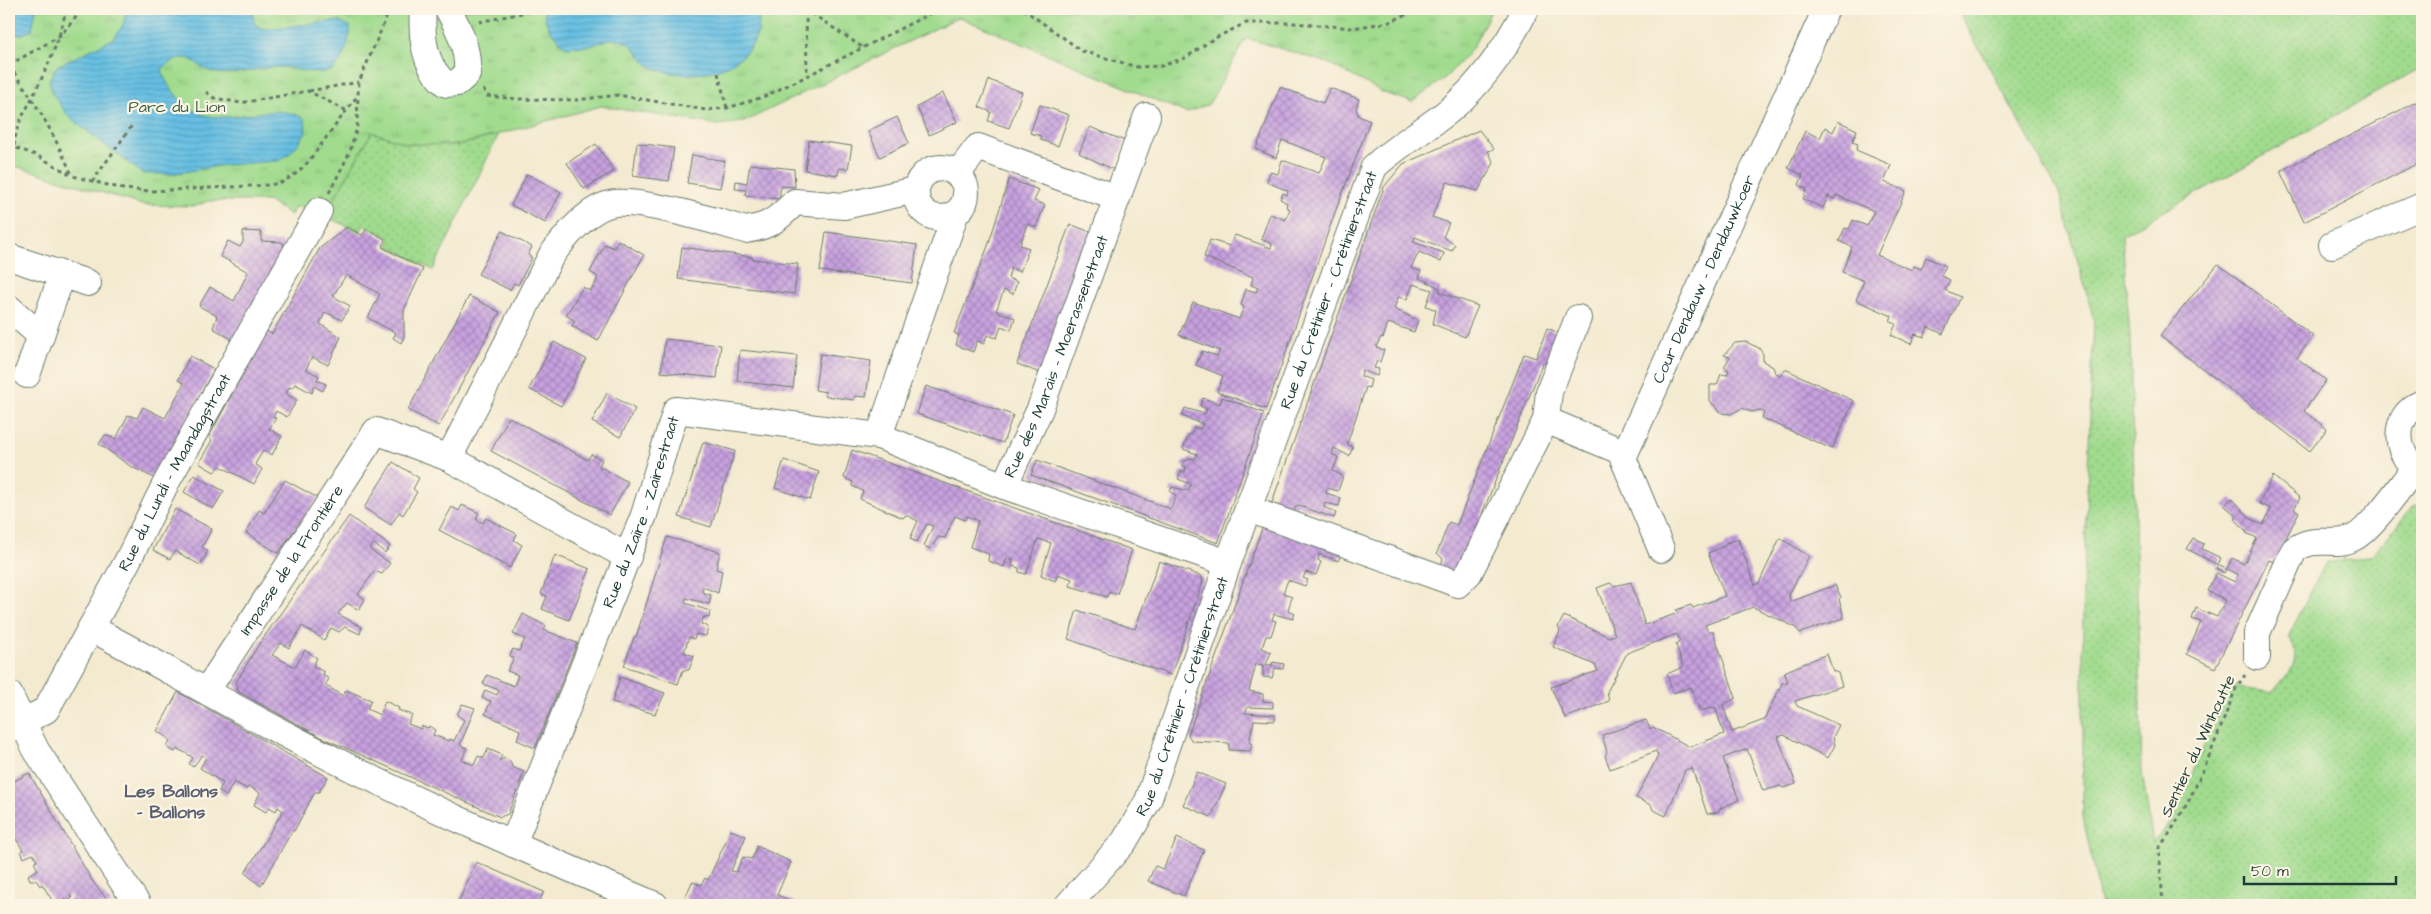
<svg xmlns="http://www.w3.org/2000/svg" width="2431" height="914" font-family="'Architects Daughter',sans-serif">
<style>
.grass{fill:url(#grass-dots);stroke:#608c61}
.park{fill:url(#park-tufts);stroke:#608c61}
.water{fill:url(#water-rules);stroke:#427e8c}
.building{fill:url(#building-cross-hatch)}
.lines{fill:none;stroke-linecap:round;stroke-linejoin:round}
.minor-casing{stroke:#697a6b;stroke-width:28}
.path{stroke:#697a6b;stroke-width:3;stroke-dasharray:4 4;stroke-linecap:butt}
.minor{stroke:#fff;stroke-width:26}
.labels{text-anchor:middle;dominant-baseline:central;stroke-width:4.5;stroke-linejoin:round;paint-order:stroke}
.park-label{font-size:16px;fill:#395d46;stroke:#fcf5e5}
.street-label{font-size:16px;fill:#1f3d34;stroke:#fcf5e5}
.neighbourhood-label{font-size:18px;font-weight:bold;fill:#5a6070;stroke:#fcf5e5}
</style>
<defs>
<pattern id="grass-dots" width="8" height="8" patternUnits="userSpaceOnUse" patternTransform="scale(1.25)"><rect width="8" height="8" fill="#a0db8e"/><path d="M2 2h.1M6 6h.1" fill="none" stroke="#89bd7b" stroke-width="1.8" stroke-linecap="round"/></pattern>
<pattern id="park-tufts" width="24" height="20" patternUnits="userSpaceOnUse" patternTransform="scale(1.25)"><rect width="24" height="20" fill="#a0db8e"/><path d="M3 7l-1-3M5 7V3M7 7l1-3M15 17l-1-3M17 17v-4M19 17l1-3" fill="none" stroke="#89bd7b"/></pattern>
<pattern id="water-rules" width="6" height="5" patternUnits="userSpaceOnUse" patternTransform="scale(1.25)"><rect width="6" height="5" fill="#66bfe3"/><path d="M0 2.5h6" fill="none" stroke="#539cb9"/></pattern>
<pattern id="building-cross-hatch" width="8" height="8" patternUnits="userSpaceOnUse" patternTransform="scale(1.25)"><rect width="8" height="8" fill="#c8a1e0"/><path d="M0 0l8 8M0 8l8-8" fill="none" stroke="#a284b6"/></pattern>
</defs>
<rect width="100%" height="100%" fill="#fcf5e5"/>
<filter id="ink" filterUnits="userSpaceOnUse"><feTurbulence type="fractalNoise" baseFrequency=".02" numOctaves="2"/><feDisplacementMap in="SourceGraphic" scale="10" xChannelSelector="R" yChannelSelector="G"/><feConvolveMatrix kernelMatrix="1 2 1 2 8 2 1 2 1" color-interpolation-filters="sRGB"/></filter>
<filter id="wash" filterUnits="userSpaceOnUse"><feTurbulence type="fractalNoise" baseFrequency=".0096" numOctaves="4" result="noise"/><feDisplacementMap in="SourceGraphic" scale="20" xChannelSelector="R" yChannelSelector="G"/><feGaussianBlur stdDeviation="1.12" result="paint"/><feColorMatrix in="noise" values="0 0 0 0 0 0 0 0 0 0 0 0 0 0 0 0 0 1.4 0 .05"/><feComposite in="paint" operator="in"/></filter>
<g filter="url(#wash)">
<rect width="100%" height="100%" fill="#f3ead0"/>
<path class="grass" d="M1957,9H2422V67L2122,235L2130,336L2142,772L2153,843L2173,819L2229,687L2271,692C2291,674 2302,662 2289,635L2326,562L2351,560L2373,554L2414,506L2422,503V905H2101L2083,817V592L2094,320L2059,193Z
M372,132L408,144L459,145L499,134L433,270L388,246L390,238L364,225L360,232L324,216Z"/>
<path class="park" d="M9,9H1492L1472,49L1445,78L1412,102L1384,93L1328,63L1246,38L1209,104L1186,113L959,17L744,122L718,125L601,106L459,145L408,144L372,132L324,216L295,206L291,215L268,201H208L196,206L142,205L9,164Z"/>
<path class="water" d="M9,9H36L32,30L23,34L12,35L9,31Z
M127,9H253L254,24L263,29L338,21L350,26C352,36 342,65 332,70C317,77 294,67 278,67C255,67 231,79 209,71C201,68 194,59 186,58C176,57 170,63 162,69C164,80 169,86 176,95C214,143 264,94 305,119L306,131L299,143L289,154L278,161L224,165L172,174H143L69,117L52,93L49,80L57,66L113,39L123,25Z
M544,9H758C769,65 696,86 654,68C639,62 637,41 615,39C609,38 600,43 593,45C585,47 575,46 566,47C554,35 544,27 544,9Z"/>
<g id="blocks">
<path class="building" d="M989,80L1022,92L1009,128L988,121L991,112L979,107Z
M1280,87L1323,103L1330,88L1359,99L1356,109L1359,116L1370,121L1334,215L1266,409L1217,392L1223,376L1196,365L1202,351L1217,356L1220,351L1179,335L1193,302L1239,319L1244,307L1241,305L1246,289L1256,292L1258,288L1251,285L1253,277L1204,257L1210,240L1230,246L1235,235L1271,248L1272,244L1261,239L1270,214L1285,220L1290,209L1286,207L1287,203L1280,199L1283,193L1287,195L1288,191L1267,182L1270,172L1278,174L1282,160L1319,173L1326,157L1282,140L1276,158L1256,149Z
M943,93L957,122L929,135L917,107Z
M2422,99V161L2304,222L2280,171Z
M1040,105L1069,115L1058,146L1041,140V136L1030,133Z
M897,117L909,143L880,157L868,131Z
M1838,121L1857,130L1852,142L1858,144L1856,150L1891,165L1884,182L1906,191L1877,255L1912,270L1914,266L1921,269L1926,257L1946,266L1941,276L1950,280L1945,290L1960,297L1943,334L1928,327L1924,337L1915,334L1911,344L1891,335L1896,324L1890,321L1892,316L1856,300L1864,281L1842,272L1852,247L1839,241L1845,228L1849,229L1853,220L1867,226L1874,211L1836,195L1834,199L1828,196L1823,208L1803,199L1807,189L1799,185L1803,175L1788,168L1805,131L1820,138L1825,127L1833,132Z
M1090,127L1125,141L1114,170L1079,153Z
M1479,130L1494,149L1488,151L1494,163L1478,191L1447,182L1432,217L1449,223L1443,237L1455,245L1452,251L1415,237L1413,242L1444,253L1441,262L1419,252L1411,268L1421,271L1419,278L1440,288V292L1478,306L1465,337L1433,324L1436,310L1426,306L1432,290L1413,284L1407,299L1398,297L1394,309L1418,320L1414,332L1388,323L1383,338L1381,337L1376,347L1384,350L1380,362L1377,361L1374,368L1379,369L1377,376L1362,370L1361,376L1371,380L1369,388L1366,387L1347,444L1353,447L1349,456L1334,448L1332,454L1338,457L1333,471L1343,476L1338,491L1327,488L1326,493L1341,498L1339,506L1325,503L1324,507L1336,513L1334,518L1297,505L1291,517L1270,508L1384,187L1403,164Z
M809,140L852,146L848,169L839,168L838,175L805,170Z
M637,143L674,148L669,181L633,176Z
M596,144L614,171L584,189L567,163Z
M692,155L725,161L720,188L687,183Z
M750,164L794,169L795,187L781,186L779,199L745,195L746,190L735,189L736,181L747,183Z
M527,174L561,192L545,223L511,205Z
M1009,179L1039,190L1034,201L1045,205L1036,227L1027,224L1020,245L1029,248L1020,272L1011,268L1008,278L1017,282L1013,294L1004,290L996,311L1015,318L1011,330L1001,326L997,338L987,335L984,344L977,341L973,352L956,345L959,335L954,333L988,246Z
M1070,224L1093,233L1040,373L1017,364Z
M347,227L362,235L367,229L385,239L382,247L423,269L404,310V337L401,343L393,338L396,333L368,318L380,294L346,275L333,296L350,306L342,320L325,312L320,324L341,337L328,365L312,357L306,369L319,376L317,380L326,384L323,391L314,386L312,393L295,384L292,388L289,387L286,394L297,400L287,417L276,411L273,417L276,418L269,429L282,436L272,455L263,451L255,464L262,469L254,484L220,466L214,472L199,463L212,440L209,437L266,331L272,334L320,248Z
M243,231L261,232V241L282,242L285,248L235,341L213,328L217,316L199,306L210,287L234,301L248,272L220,256L228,241L240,247L243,242Z
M502,231L532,247L528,255L532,258L518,285L514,283L510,290L478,274Z
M826,232L917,245L912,283L820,271Z
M618,240L644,255L598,341L572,326L575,321L566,315L583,287L590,291L595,284L598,277L590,272L605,244L614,248Z
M682,247L752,257V259L798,264L794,294L678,279Z
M2218,264L2313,336L2297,358L2326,380L2304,411L2327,429L2310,451L2160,336Z
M469,296L500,312L439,426L408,410Z
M1547,328L1564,335L1553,366L1543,362L1458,574L1440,568L1443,559L1437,553L1449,522L1457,525L1524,354L1536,358Z
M665,339L721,345L717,378L661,372Z
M554,342L586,359L561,406L529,389Z
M1746,342L1759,348L1763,354V361L1773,367L1775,373L1781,375L1785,369L1854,401L1832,449L1762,418L1764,412L1759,410L1752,412L1742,408L1731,414L1722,413L1710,401V385H1717L1721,374L1727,375L1729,370L1724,367L1730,357L1724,355L1735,343Z
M740,350L797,356L793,388L737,381Z
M820,354L871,361L866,397L855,396L854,400L825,396L826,392L815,390Z
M190,356L214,369L156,479L130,466L99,444L105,435L116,439L128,415L137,418L143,407L165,418L184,383L178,380Z
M926,386L1013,415L1003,443L917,414Z
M607,393L635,409L620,437L592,422Z
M1222,397L1264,413L1218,543L1031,475L1037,460L1171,509L1176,495L1170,492L1172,487L1188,491L1191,484L1178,479L1181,471L1185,472L1186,467L1182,465L1184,461H1187L1189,458L1195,459L1197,454L1183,449L1189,434L1191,435L1194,427L1201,429L1203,424L1182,416L1185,408L1205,414L1207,409L1200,406L1203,398L1220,404Z
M509,417L588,460L591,454L602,460L599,466L628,482L610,515L491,451Z
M703,442L735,451L711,527L679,517Z
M852,450L1132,550L1117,594L1109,592L1107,597L1070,586L1072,579L1058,574L1055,581L1041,575L1051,543L1038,539L1026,574L1019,572V568L1012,566L1013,559L1007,558L1004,567L988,561L989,554L970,547L978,521L967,516L965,520L955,516L945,538L938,537L931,549L924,546L933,526L927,524L917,542L910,539L918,521L906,515L903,518L860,499L863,491L852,486L853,482L844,478Z
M784,460L819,472L810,500L775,488Z
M393,462L419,478L413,489L417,492L403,515L399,512L391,525L364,508Z
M194,475L224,491L213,509L184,492Z
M2273,476L2300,498L2294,509L2299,512L2274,562L2269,560L2215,668L2187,654L2201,622L2192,619L2196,608L2217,617L2226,600L2207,591L2216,573L2235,582L2238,575L2227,569L2232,558L2244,564L2257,538L2246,533V531L2235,519L2237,517L2224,505L2232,498L2251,519L2263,525L2271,509L2259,503Z
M285,480L318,498L278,553L246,533L259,510L264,513Z
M462,505L479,513L476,519L483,523L486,518L517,534L514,540L522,545L510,568L439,530L452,507L459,511Z
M175,509L212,529L202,547L208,551L200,565L175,551L170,559L153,550Z
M349,516L390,546L385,553L374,544L369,549L390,563L382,574L375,571L358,594L365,599L359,610L347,603L338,614L362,627L360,634L345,627L339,632L331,628L324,640L302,626L289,648L281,643L272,655L295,667L305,650L317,658L313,666L324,672L323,675L329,679L325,685L343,696L346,690L371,700L367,709L380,715L385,701L399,708L398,710L412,715L408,724L421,729L422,726L428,728L429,726L435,730L433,735L449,741L450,739L454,741L464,720L457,715L462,704L475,708L460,745L467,748L462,760L474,765L478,756L484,758L488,749L502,755L499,761L504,758L510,761L512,767L524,772L508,814L500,817L321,737L239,692L236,683L257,647Z
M1264,523L1342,552L1338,561L1319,554L1318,560L1321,562L1316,575L1306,572L1303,578L1308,580L1305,586L1288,580L1283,593L1292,597L1288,610L1295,613L1293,619L1274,614L1272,620L1276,621L1271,636H1266L1262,648L1271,652L1266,665H1272L1273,662L1284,664L1283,669L1275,668L1272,678L1263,677V665L1256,664L1249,691L1263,694V701L1273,702V708L1248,707L1245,713L1275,715V721L1254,720L1249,742L1252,744L1250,751L1229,750V743L1192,741L1188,735Z
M667,537L720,552L716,569L722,571L718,593L703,587L702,592L711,595L709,604L686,598L685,603L710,611L709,618L704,617L701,624L708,627L706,636L696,634L694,639L689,637L684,652L694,656L689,670H683L678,684L624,666L634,637H636Z
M1780,538L1809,556L1789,595L1790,602L1835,585L1841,597L1839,599L1844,618L1800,633L1795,627L1753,607L1705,625L1708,631H1713L1736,698L1723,705L1732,732L1764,720L1782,683L1788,682L1784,672L1827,654L1833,671L1838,673L1842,686L1795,701L1797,706L1839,725L1833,737L1835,745L1828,758L1784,735L1778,737L1796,784L1784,788L1780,786L1763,791L1747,749L1723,758L1739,800L1721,808L1718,812L1707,814L1692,768L1685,770L1666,816L1653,810L1651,805L1636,798L1658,756L1656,751L1610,769L1605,756L1607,752L1602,735L1646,720L1650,729L1653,727L1690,747L1724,734L1715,707L1700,711L1691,687L1673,693L1667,674L1683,667L1676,645L1680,641L1677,634L1627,653L1607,692L1609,701L1565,718L1551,687L1598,671L1595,665L1553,647L1560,631L1558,627L1564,616L1609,637L1615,635L1597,588L1610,583L1614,586L1631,582L1645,625L1678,613L1676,610L1691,605L1693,608L1725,596L1708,553L1724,546L1726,543L1738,539L1755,585L1759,583Z
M2193,539L2204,544L2202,549L2221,558L2218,565L2187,549Z
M555,555L590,569L569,620L542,609L547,596L541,594Z
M1159,561L1201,576L1203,581L1171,675L1068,639L1077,610L1135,629Z
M2218,565L2226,569L2224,573L2216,569Z
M523,614L546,626L544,630L577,643L535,748L517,740L520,730L485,714L491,701L482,698L485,690L497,695L499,690L483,684L487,675L514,686L518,675L507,671L514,658L510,656L513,649L519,651L525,639L513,634Z
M620,677L665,693L655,714L612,702Z
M178,692L328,777L319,792H315L294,831H292L261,886L245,873L283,811L278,807L276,811L269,807L266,812L254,805L260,793L249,786L247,789L234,782L226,796L219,791L223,783L200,768L206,758L202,755L193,767L189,764L193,758L186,753L177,749L175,752L167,747L170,740L157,731Z
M1197,772L1226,784L1211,817L1183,805Z
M29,773L93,882L112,905H63L72,898L70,895L61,902L63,905H55L42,884L40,886L36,880H30L28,875L38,870L34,862L37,861L33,854L24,858L21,851L23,850L16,839L10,841L9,839V784Z
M731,830L746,836L731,871L736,872L743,857L752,859L757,846L791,862L777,895L801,905H702L685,898L692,882L701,885L705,878L708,880Z
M1177,838L1204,850L1184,896L1148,881L1155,866L1163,869Z
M476,862L544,892L537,905H503L491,900L488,905H457Z"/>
</g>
</g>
<g filter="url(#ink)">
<use href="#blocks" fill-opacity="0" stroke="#697a6b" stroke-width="1"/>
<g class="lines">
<g class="minor-casing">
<g id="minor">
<path d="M423,9C421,35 424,67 446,84L457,83L467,74C469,50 459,29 448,9"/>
<circle cx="941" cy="193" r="25"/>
<path d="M958,173L978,147L1117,198"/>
<path d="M2332,245L2422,206"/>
<path d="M9,257L88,283"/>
<path d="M9,308L41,336"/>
<path d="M27,375L62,275"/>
<path d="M2422,403C2389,416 2395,459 2422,473"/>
<path d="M1546,420L1549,392L1578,318"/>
<path d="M879,436L955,215"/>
<path d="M449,458L551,256C565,237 589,206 615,203C643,200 717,221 745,230C769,227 778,219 795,202L844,206L915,190"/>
<path id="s1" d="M1004,486L1040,409L1147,116"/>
<path d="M1248,509L1458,584L1469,573L1546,420L1625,453"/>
<path id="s2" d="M1661,549L1623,458L1826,9"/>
<path d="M91,628C161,665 230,706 300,742C416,803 535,854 655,905"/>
<path d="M2257,657V633L2294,550C2315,534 2333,548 2353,538C2370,531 2401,485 2414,469"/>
<path id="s3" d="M207,690L376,431L449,458L628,557"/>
<path d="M9,694L36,750L138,905"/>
<path id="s4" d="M9,729L46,710L127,562L166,483L319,211"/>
<path id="s5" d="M513,844L644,515L676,410L879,436L1004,486L1228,563"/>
<path id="s6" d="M1068,905L1124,842L1148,801L1228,563L1374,167C1398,144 1426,130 1451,109C1483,82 1507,46 1526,9"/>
</g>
</g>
<path class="path" d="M805,9L862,47
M1023,9L1082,51L1137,67L1161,66L1185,58L1213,39L1246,23H1294L1353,28L1390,22L1418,9
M806,11L807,76
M479,22L532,11
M9,65L60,36L83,9
M9,66C35,100 55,136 72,175
M718,73L727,108
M483,89L487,96L517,99L577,100L618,95L706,110L727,108L763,97L807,76L939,9
M309,91L359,82
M206,92L214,98L241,103L308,91L347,111
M9,145L38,156L73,176L123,189L150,191L270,185L283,182L297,173L308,162L358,95L359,82L390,9
M14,146C17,121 23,117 33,96C47,68 60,40 66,9
M92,182L133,124
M329,193L350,152L357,127L358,95
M2163,905L2159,848C2195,800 2214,744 2236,688L2245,675"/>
<use href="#minor" class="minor"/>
</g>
</g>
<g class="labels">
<g class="park-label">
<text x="177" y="107">Parc du Lion</text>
</g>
<g class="street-label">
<text stroke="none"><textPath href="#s2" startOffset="295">Cour Dendauw - Dendauwkoer</textPath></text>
<text stroke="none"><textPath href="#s6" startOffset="674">Rue du Crétinier - Crétinierstraat</textPath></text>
<text stroke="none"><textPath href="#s1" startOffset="140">Rue des Marais - Moerassenstraat</textPath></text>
<text stroke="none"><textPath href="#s4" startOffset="312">Rue du Lundi - Maandagstraat</textPath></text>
<text stroke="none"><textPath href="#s5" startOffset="356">Rue du Zaïre - Zairestraat</textPath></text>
<text stroke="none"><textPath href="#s3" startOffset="155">Impasse de la Frontière</textPath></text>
<text stroke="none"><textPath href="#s6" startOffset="242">Rue du Crétinier - Crétinierstraat</textPath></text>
<text transform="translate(2198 746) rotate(-65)">Sentier du Winhoutte</text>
</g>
<g class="neighbourhood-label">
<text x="171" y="791">Les Ballons<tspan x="171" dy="21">- Ballons</tspan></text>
</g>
</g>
<rect width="2431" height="914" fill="none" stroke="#fcf5e5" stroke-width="30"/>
<path d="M2244 876v8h152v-8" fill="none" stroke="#1f3d34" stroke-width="2.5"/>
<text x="2251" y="876" font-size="15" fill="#1f3d34" stroke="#fcf5e5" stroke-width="4" paint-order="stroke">50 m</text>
</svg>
